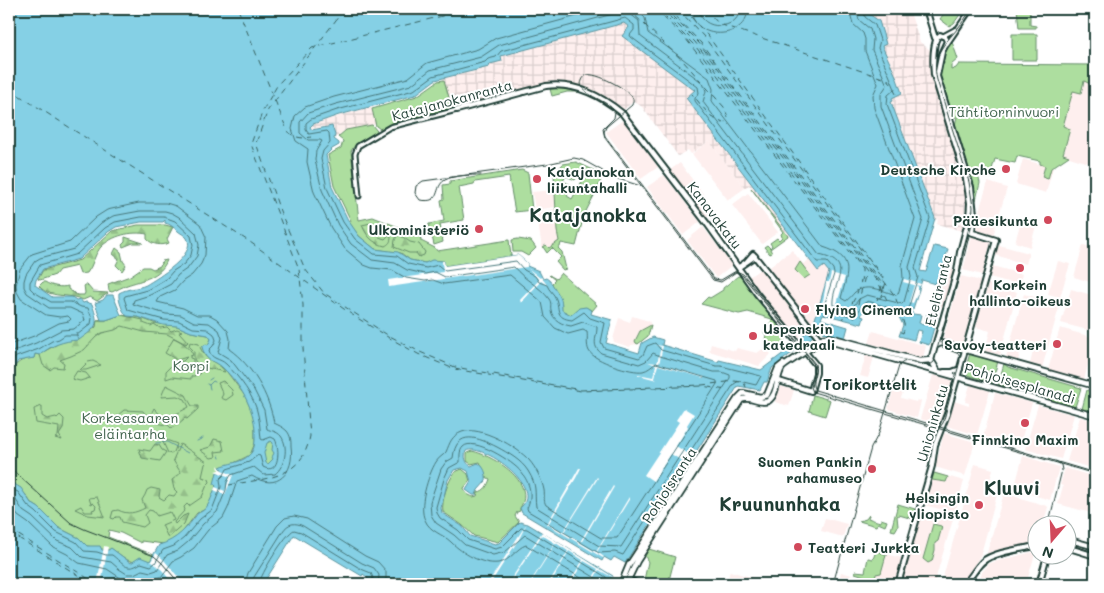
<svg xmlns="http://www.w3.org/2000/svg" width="1104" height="593" font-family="Mali,sans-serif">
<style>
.built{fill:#feefee}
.industrial{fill:url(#industrial-grid)}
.green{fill:#adde9f;stroke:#668e6a;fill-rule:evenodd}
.forest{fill:url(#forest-firs);stroke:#668e6a}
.water{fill:#85d0e5;stroke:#5c959e;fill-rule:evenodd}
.pier{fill:#fff}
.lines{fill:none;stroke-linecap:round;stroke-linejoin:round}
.shore{stroke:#48787b;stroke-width:1}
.stream{stroke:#5c959e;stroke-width:1}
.ferry{stroke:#386260;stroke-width:1;stroke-dasharray:6 5;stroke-linecap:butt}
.tertiary-casing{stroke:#1f3d34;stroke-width:7}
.secondary-casing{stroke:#1f3d34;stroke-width:8}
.primary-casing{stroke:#1f3d34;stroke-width:8}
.tertiary{stroke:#fff;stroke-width:3}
.secondary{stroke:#fff;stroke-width:4}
.primary{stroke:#fff;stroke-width:4.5}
.tram{stroke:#1f3d34;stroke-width:1}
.poi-dot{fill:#d1495b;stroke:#fff;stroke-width:2}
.labels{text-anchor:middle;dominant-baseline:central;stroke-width:4;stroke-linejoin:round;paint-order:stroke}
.street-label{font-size:14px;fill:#1f3d34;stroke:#fff}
.park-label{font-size:14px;fill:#42654f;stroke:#fff}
.poi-label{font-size:14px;font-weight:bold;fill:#1f3d34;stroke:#fff;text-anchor:end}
.neighbourhood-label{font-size:15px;font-weight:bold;fill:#1f3d34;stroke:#fff}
.district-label{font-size:19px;font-weight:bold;fill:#1f3d34;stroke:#fff}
</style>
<defs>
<pattern id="industrial-grid" width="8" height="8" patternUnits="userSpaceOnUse" patternTransform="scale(1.25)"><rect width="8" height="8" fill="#feefee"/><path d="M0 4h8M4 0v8" fill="none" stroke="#d9cecd"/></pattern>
<pattern id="forest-firs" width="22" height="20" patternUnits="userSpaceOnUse" patternTransform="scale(1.25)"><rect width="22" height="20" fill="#adde9f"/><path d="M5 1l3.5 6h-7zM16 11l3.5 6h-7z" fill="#94bf8a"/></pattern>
</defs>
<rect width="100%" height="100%" fill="#fff"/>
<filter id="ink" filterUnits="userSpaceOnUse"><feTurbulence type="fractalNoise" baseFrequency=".02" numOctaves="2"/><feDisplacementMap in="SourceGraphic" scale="10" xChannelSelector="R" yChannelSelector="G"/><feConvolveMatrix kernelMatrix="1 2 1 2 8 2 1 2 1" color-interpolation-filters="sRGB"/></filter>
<g filter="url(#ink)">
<path class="built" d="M1095,65V165L1063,155L1070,129L1063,127L1073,84Z
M623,120L658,167L641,179L606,132Z
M709,141L745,188L728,200L692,154Z
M1023,159L1053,168L1046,193L1016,184Z
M680,163L715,210L706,217L670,170Z
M664,175L700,222L683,235L647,187Z
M988,182L1007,188L993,236L973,230Z
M555,190L556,207L535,210L532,192Z
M748,193L778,232L762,244L732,205Z
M556,207H560L581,228L576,246L559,242L548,248L546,245L542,247L536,212L555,209Z
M1021,221L1036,226L1030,247L1015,242Z
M703,227L732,265L716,278L687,240Z
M972,236L991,242L982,275L963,270Z
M999,245L1029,253L1026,264L995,255Z
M1083,245L1095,248V274L1093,283L1074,277Z
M792,250L803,264L809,260L818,271L824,266L829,273L813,326L810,330L808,329L797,338L749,277L763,267L766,270Z
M1058,261L1070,264L1060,297L1048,294Z
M992,266L1022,274L1019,285L989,277Z
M946,268L955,271L944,308L932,305L939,284Z
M961,276L981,281L962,345L943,339Z
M988,284L1017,292L1000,355L985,351L990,331L976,327Z
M1071,289L1095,296V332L1061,323Z
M1024,294L1060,304L1042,368L1030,364L1035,344L1027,341H1023L1018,361L1006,357Z
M632,316L649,321L651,325L648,336L638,344L631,345L630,347L614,342L613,339L619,318L630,322Z
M1060,328L1095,338L1084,380L1048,370Z
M873,331L926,346L923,358L869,343Z
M711,344L735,351L737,348L757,353L764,348L771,354L759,366L709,351Z
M866,355L874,357L868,378L860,376Z
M933,375L952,380L939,424L920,419Z
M970,385L990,391L977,435L947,426L954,401L969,406V403L965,402Z
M779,386L794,390L789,406L775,402Z
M894,388L903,392L901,398L916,402L917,400L921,401L917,418L888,409Z
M995,393L1032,403L1019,447L983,437Z
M1038,405L1074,415L1061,459L1025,449Z
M1080,417L1095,421V469L1067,461Z
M944,433L975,442L965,476L935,467Z
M1023,456L1059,467L1050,500L1016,490L1017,487L1015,486Z
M975,464L993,469L988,488L998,491L981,554L968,576L959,584H941Z
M1065,468L1095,477V514L1058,504L1063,486L1060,485Z
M933,472L964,481L955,513L924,505Z
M1004,493L1047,506L1048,507L1043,525L1036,526V543L986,556Z
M922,510L953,519L934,584H901Z
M825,518L847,524L843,537L821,531Z
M1036,551L1026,584H978L982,572L990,563Z
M882,553L902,558L894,584H838L841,572L874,581Z
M730,571L754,578L752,584H726Z"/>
<path class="industrial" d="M867,9H909L920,42L930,50V66L933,84L964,183L966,203L962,231L937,224L938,219L934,221L935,218L891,102V98L902,93L882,45L886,44L879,21L869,14Z
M624,23L697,90L686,98L790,235L788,236L749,185L745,188L709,141L691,154L688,150L678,156L642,107L634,101L622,111L610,101L593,91L565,83L549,84L452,109L443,78L490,65L489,64L501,59L500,56Z
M372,106L376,124L346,130L335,138V135L325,127L311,129L313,124Z"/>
<path class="green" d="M947,9H964L954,23L949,26L940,19Z
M1017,9H1030V25L1036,26V28H1019Z
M1012,34H1037V60H1012Z
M952,42L958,59L951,65V70L956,68L959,64L1095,65V86L1084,81L1081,93L1073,91L1063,126L1070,129L1063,154L1069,156L1051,168L1048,179L1042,177L1045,166L1040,164V161L1017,156L1015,163L995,159L990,176L981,174L978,175L980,183L976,200L974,185L955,125L957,117H954L953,121L940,76V68L944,64V62L941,64L945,53Z
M444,80L452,108L392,123L380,129L376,126L372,109L417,96L438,81Z
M559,88L578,92H567L552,96L550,89Z
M372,125L377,131L355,145L351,151L359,220L373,217L406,230L412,234H417V232L428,231L429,224L444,221L441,200L444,199L443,185L450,184V181L522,170L528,173L532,210L515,212L510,184L509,183L510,182L509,177L475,182L474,184L459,187L464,220L440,224L443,242L434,245L431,232L420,234L421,241L435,248L437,251L509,240L511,256L444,266L442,261L425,263L410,260L401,253L375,249L359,236L349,223L351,221L334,186L328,155L341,148L343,141L338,137L346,130Z
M576,162L602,174L599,186L584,215L579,214L576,222L582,223L576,246L561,243L560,247L558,248L562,252L566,269L563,270L556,262L561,257L552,248L547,253L543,247L546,245L549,248L559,241L557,231L554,174L563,164ZM581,170L586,173L580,185L581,186L582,184L592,189L588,195L577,190L572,199L567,196L571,185L563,181L566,176L575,180Z
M751,188L788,236L770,249L772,253L770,254L764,247L767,245L770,248L772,246L770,243L777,238L779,240L782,237L781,234L783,232Z
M518,239L531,241L536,248L528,256L521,252H513L512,240Z
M800,262L810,275L804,279L795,270Z
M561,273L597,305L592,311C583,303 579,311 571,315L561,310C564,295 555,295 552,283L555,280L549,275L556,279Z
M738,276L741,277L783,332L786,339L774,352L765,345L767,335L764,333L765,329L769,330L772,319L748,312L739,314L701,304L708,297L710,298L723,290V288Z
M121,315L138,317L154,323L177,326L191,332L208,335L211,339L208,345L206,344L245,396L253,414L255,424V443L250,455L222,469L210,503L206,509L197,513L181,534L171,541L164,544L141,541V543L121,533L109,530L108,537L154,555L151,561C126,563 131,562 112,549C103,551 97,547 87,546L79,538L59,528L39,508L31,503L26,495L9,481V375C15,365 20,358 34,358L35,354H38L75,332L96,327L97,320L117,317Z
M651,325L648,336L638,344L636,343L635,341L640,331Z
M970,353L998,361L992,383L964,374Z
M1004,364L1008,367L1081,388L1075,407L998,384Z
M1087,390L1095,392V412L1082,409Z
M813,395L830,400L825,416L809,411Z
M275,433L277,468L259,465L256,455Z
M472,451C494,456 537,482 520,508V511L517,512L515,516L519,522L498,542L474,536L462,525L443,512C441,500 448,481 455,472L462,469L468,474L470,481L464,488C465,494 469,495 473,497L477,496L478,492C485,491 488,485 490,479L486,477L480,462L471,464L467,461V453Z
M934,473L948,477L946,482L932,480Z
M898,504L915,509L913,519L899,515L897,516L898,526L895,531L891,530Z
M869,515L868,518C873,520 876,521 881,522V519L887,521L885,526L878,523L876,526L859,521L866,519Z
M933,524L941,526L942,527L938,541L935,543V550L932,561L928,563L923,559Z
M649,549L675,557L668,584H657L644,580L648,562L645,556Z
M876,551L888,555H886L881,573L876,574L875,579L879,581L878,582C870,580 864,575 855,573V571L865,572L868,558L873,559Z"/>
<path class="forest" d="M371,223H374L375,226L370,229L379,237L385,239L388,236L391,237C391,242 389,244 385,246C373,243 367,237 362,225Z
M138,225H165L173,227L167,239L169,243C162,246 152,245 147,239V234C132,231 112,235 100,248C94,255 93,266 87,273L80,274L77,266L59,270L55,275L40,280L38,279L43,270L80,260L112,231Z
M398,234L410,242L419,244L425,252L424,255L419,257L416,253H409L394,247L395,240Z
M125,237L143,243H133L123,247L122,245L125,242Z
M116,248L121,252L123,261L126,265L122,271L116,265L119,259L113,254Z
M167,260C161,277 142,280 127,285C122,287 117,290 112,292L109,291L108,284L130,276L143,267H149L153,269L160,266L162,261Z
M43,282H45C51,286 61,288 68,286V289L77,295H84L85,293L84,285H87L93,292L108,293L97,301L90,297L83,300C70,293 49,299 39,286Z
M121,315L143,320V323L151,326L154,324L160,328L167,327L171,331L177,329L182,331L179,332L188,342L186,344L167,334L144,332L122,326L115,330L102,333L96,337L84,350L71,356L60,360L64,363L63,368L54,367L50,370L43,365L40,355L43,352L65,340H72L75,332L79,339L96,327L97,320H106Z
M174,338C182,342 190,347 193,355L190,356V358L193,359V362L200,371L199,375L196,372L195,376H191V379L172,377L166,379V371L174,363L183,361L187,357L177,360L165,353Z
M190,342L199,344C205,364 218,360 225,372L198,366L194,359V351L189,346Z
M93,361L101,365L86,370H80L88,362Z
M77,371L86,373L90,378L80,381L72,379Z
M223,381L232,390L233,395L226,400L221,398L223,394L218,383Z
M166,385L186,395L189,401L192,406H198V409L187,419L185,418L176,426L171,428L168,425C159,424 155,423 151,414L154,408L165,420L189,407L185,399L177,396L161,397Z
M42,406V416L47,419L56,417L57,418L60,415L64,419L63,429L59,435L62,440L55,438L58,436L59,427L36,423L34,409Z
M124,410L143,411L150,420L132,419L129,422H123L120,417L117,416Z
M214,439L222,441L224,451L215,452L216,457L211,458L200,450L210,447Z
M162,440L169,441L177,444L174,452L171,454L168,453Z
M155,444L159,445L162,450L166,452L160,461L142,458L139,449L150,451Z
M180,444L207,462L205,464L202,477L209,479L210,482L207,485L202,497L189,506L187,504L184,507L185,510L174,522L175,524L183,516L188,514L184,524L168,538L162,525L174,520L170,512L157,516L153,511L149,510L145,515L148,523L143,527L122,522L120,517H116L114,519L111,518L113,511L118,510C128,515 135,513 145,508L142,500L145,495L147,490L151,488L160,490L159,497L164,500L169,495L174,496L177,492L174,489L172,480L181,473L173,460Z
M97,497L105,517L88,515L75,509L81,506L85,512H93L92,510L95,509L96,506L93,503L91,504L89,498Z"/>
<path class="water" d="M9,9H710L711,12L719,15L733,9H867L869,14L879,21L886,44L882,46L896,76L902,93L892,98L893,101L891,102L935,218L920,271L926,272L934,246L948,249L943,268L935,284L922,280L913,309L911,311L913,314L921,315L919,323L923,325L927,314L937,317L929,345L919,342L922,331L917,330L914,340L899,336L903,325L898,315L867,306L865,312H863L861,316L864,317L862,324L823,314L821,319L848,327L845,338L823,332L824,328L819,326L813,336L804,344L772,368L767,382H764L760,390L738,386L625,563L614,557L611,561L604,557L602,561L522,513L520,508C546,487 482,442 466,451C464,456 465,463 471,466L478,463C484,466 487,474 486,481L478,490L476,495H473L466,490L471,482L468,471L462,468L454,470L448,480L441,508L442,513L462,526L470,536L495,544L499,543L520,522L528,524L613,576L611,584H365L368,578L363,574L362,576L294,535L263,584H9V481L21,488L31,503L39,508L59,528L79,538L87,546H100L102,550L107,551L111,548L131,563L140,557L150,561L159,545C177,540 187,528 198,513C209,510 211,497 216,486L214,484L217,472L220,473L222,469L220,467C228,463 241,463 248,456C256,450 255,440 255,431C254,408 240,384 223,368C213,358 207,365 202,347L206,344L208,345L211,339L208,335L191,332L177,326L163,325L138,317L127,316C122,311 118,300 119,293C128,288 137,289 146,285C157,278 197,255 187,238C185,235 180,233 178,231C173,227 170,224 165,223V220L163,222H141L116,227L108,232L79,259L43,269L36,280L35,285L52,297H72L76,300L80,299L83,303L86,302L92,304C100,326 97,327 79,340L76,332L78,340C64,341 51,345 40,355L35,354L34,358L18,361L9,375ZM624,23L629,27L622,36L694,90L696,89L686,98L818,271L824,266L829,272L813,326L793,346L761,370L719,360L718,362L662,345L663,340L653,337L642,343L639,353L606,343L612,320L591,314L592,311L586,307L579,308L571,315L562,310C562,297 560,297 554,287C551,283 551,281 546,278L543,279L539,271L527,266V263L518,255L445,266L444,261L432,260L425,263L410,260L398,252L375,249L359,236L348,220L332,187L326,155L332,149L339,145V143L334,139L335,135L332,126L312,130L310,127L313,124L339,115L415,95L435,80L489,67L490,64L502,61L501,56ZM271,441L273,443L272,450L274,453L272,457L273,459L268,464L266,463L264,453L267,443Z
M107,295H113L121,315L106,320H101L95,303L103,300Z"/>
<path class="pier" d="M518,255L527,263V267L389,287L388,280L443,272L442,261H444L445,266Z
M528,268L540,278L541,277L548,286L541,281L521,303L520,300L539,280Z
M831,273L845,277L835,310L822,306L823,302L821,301H823L826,284V282H829Z
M904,279L921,284L920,286L916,285L918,287V293L913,303L909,302L914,285L903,282Z
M655,345L663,346L659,364L705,377L704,378L658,365L654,378L657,380L638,375V374L653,377L656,365L648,362L657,363L661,347Z
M684,408L694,414L687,425L688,427L676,446L690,455L685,463L671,454L653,481L644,475L679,422L676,420Z
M218,465L222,470L233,475L225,495L214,490L215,487L225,491L230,477L215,471L219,470Z
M579,468H581L576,478L549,523L563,532L597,477L598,478L564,532L580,542L613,486L614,487L581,543L596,552L629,497L630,498L597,552L604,557L603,558L547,524Z
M527,523L519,539L490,584L488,583Z
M542,532L613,577L611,584L612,577L599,570L591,584H589L598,569L584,561L570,584H568L583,560L569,551L550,584H548L568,551L556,543L530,584H529L555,543L542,535L512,580L511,579Z
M104,546L108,547L101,584H97Z
M156,553L164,560L184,584H173L162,570L151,561Z"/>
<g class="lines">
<path class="shore" d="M636,9L645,18L648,33L709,78L713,89L712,101L823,247C855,257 848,272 841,298L846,301C850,298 852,295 855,292C867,283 883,291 896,295L898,294L903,278L902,265L915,219L874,108L873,95L878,84L865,51V39L863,33L853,24L849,9
M691,9C692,42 747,41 748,9
M699,9C700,32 739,31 740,9
M9,345L34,336L59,323L69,321L71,319L68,316L60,317L46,315L21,299L17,292L16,285L20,269L32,254L70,242L96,217L107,210L139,203H166L176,206L200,224L206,237L205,255L201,264L192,275L183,281L175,290L160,297L157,302L183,308L197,315H210L217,319L228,331L230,339L229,349C252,365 269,395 274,423C278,425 283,427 287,431C291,436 291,441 291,446C295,473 277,492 252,476L237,481L228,508L223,518L208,530L194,548L181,557L173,561L161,577L153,579H143L134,582L122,579L107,569L79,563L67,554L53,547L28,523L18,516L9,503
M9,355L14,351L36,343L61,330L74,329L85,320L83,314L70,308H49L27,293L24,287V281L26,274L35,261L40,258L74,249L101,223L113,216L140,211H165L172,213L179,217L196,233L199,245L197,256L188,268L178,275L171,284L150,295L134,300L133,304L166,314L181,315L194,322L209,323L219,330L222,338L218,352L231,360L254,390L264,410L267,429C271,431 277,431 281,436C289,447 285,466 275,474L264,475L254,467L231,475L227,482L226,490L217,512L203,524L188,542L177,551L167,555L157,570L151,572L142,570L134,574H127L119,569L111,562L82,557L72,547L57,541L32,517L23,511L14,497L9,495
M9,365L16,357L39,349L52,341L59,339L65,335H77L91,324L92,318L88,308L81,307L71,302H51L34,292L30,288V282L40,265L77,254L105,228L115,222L141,217H164L175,221L191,236L193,245L191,255L184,264L173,271L167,278L147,290L125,296L124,298L128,310L164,320L179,321L193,328L207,329L214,334L216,340L213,346L209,350C211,360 220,358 226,364C239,377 255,397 258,415C260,423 260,431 261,439L263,440L271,437L275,439C280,448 280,476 263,467L260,456L258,455L249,462L227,469L224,475L220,479L221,487L212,510L200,519L184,538L174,546L163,550L155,563L151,566L141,563C126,573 123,563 112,555H106L97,552L84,551L76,542L56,532L36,512L28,506L18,492L9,488
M245,584L248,573L277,526L285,518L294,516L307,519L365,556L378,562L386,571V584
M253,584L254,577L283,531C288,523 295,522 303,526L362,563L374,568L379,575L378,584
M259,584C260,575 286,533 294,530L301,532L361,569L371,573L373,578L371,584
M591,584L526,545C516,548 511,561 498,563C482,565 462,553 451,542C443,534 430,532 425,520C418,507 428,475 436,462C438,458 444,455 446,452C450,443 451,436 462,432C480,425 517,447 529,460C536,468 542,480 544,490C545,496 543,500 546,505L601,538H617L705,403L717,384V381L656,363C652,366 648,370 643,371C632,373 594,361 589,351C586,345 588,338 587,332L583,330L568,334L555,328L545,317L542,302L510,275L444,284L433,280L425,281L406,278L392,270L372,268L364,265L345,249L331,228L314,192L307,162L308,149L296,141L292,129L295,116L305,107L334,97L408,78L427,63L478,49L496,38L603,9
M600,584L599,580L525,535L505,552L493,555L465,545L454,535L436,523L431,515L430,502L441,469L446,462L453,458C456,428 479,438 497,447C508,453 521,460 528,471C538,487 534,491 536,507L599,546L621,547L730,378V375L722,372H714L660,356L653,353L646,361L639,364L601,353C591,345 597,338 597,327L583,322L571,326C563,325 552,320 551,310C550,306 552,303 549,299C540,286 524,280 514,267L445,277L435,272L425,274L407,270L395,263L372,260L351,244L338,225L322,190L315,160L316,151L322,141L320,140H308L300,133V122L308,113L336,104L411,85L430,70L481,57L499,45L620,12L629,13L639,21L640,36L703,83L706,91L703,102L819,255C857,263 831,283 833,305L850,310L859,299L867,295L902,304L904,302L911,277L909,267L923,219L881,106V94L887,85L872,50L873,39L870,29L859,20L856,9
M607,584L606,577L527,529L521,528L502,547L495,549L468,540L458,530L440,518L437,513L436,507L444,479L449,468L460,462C460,457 459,451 463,447C473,436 514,462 521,472C530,483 533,495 527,508L528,511L599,553L615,552L623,555L734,384L739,381L756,385L761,376L721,366H716L661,350L655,343L647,346L643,355L639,358L604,348L601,342L605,323L590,318L584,312L572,320C555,318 560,310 556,299C554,293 549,291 547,285L539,282L535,276L524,270L516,261L445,271L438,265L426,268L413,265L408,264L397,256L374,254L355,239L343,222L327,188L321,159L323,151L330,143L329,133L327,131L309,134L306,130V123L311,119L337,110L414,90L433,76L485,62L488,59L496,57L501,51L625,18L634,25V30L630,35L631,37L698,87L699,93L695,98V101L817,262H827L833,269L834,274L824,306L825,309L855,317L863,304L868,301L905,313L909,306L918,277L915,268L930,218L887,104L888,95L895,89L878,48L880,40L875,25L865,17L863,9"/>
<path class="stream" d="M209,380L212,378
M207,384L209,385L210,389
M209,385L213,381L215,382
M197,441L203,438
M156,443L167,442L188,453
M219,455L220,458"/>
<path class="ferry" d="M238,9L287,130C293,138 302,139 311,137
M343,9L342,12L268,110L256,143L280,211L305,269L324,293L386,334L420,352L455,367L581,390L702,385L735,381L744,383L746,387
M628,9L683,61L724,107L728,117L727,121L723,123L711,117L692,94
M655,9L686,39L862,269C863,287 852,305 842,319
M658,9L696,47L866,272L856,312L862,314
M662,9L695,42L879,284L889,304
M665,9L699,43L882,286L877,300
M668,9L701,43L884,286L881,296
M678,9L705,38L895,296L905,327L903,333L901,332
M684,9L708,36L886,282L882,296L879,298
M705,9L719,24L889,80L897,96
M9,89L250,242L351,314L386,336L418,354L454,369L581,391L702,386L726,390
M229,485C265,478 302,480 310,436L303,348V305L299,269L251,144L263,110L278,84L312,48L471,9
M9,529L97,584
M9,532L92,584"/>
<g class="tertiary-casing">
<path id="tertiary" d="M943,36L956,29
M947,44L971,9
M359,196L355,154L358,146L390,127L457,110
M628,579L640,584"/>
</g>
<g class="secondary-casing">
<path id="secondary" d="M926,9L935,38
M457,110L546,86C574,82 601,96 622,113L708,225L757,294L816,365V373L811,391L776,380
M747,261L753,254L821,341
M739,267L755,256
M935,346L957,271L960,252L969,218L970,203L966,179L934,75C933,65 932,39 940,35L945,37L947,41L942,52L937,76L971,187L974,214L972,232
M944,372H952L960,369
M1066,539L1095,547
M1066,547L1095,556
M898,584L932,466L935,445L947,414L996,240L970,232
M964,584C971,578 975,569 982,562C993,552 1022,549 1036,546
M1039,584L1047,556"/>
</g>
<g class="primary-casing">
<path id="primary" d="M817,341L822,338L830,337L919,361L931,360
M937,370L931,360L935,346L941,343L1095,386
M621,584L629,565L738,398L743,393L760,397L767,395L778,368L783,364
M626,584L637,561L741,400C750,395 759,405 768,401C778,395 776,377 782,368C784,365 816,345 821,341H829L1095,416"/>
</g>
<use href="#tertiary" class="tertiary"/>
<use href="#secondary" class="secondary"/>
<use href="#primary" class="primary"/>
<path class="tram" d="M481,175C471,175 454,175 445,180C433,187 443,204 420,200L415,193L416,186L423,181L547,164L574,158L583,160L615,178L641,186
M922,364L930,365L934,362L940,338
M934,427H940L943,423L960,361L959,354L944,348L941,340L960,274L972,223L973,207L969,182L937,80C931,55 944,45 958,28C963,22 967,15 972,9
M9,467L71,523L84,529L154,556L162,563L180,584
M1095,473L815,390C809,382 818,373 815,364L743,274L736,271L721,280L714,279L605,136L604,132L606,127L632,105C633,101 634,100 632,97C628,89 595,72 587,75C583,77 582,80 581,84C584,97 607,99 615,112L614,118L603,129L605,138L713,280L721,282L736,272L743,276L814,364L815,370L811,387L813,392L1095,474
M1048,526L1062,470L1061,465L1056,461
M1066,544L1095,552
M833,584L871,448L879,433L899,366C906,356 918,364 928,366
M968,584L989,561L1036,548
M1036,584L1044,556"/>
</g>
</g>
<g class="poi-dot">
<circle cx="1006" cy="169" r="5"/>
<circle cx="537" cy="179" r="5"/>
<circle cx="1048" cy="220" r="5"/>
<circle cx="479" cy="229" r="5"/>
<circle cx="1020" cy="268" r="5"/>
<circle cx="805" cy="309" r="5"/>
<circle cx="753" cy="336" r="5"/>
<circle cx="1057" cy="344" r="5"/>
<circle cx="1025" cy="423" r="5"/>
<circle cx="872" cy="469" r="5"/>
<circle cx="979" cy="505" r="5"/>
<circle cx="798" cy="547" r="5"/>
</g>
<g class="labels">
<g class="street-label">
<text transform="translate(452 100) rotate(-15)">Katajanokanranta</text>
<text transform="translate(715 215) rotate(53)">Kanavakatu</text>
<text transform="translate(938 290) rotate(-76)">Eteläranta</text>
<text transform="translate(1020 383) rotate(16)">Pohjoisesplanadi</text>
<text transform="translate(932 423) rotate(-74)">Unioninkatu</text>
<text transform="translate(669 485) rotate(-57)">Pohjoisranta</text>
</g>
<g class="park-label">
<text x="1004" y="111">Tähtitorninvuori</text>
<text x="191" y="365">Korpi</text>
<text x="130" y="417">Korkeasaaren<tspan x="130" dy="16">eläintarha</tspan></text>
</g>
<g class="poi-label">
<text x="996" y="169">Deutsche Kirche</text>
<text x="547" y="171" text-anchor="start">Katajanokan<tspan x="547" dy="16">liikuntahalli</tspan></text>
<text x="1038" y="220">Pääesikunta</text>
<text x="469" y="229">Ulkoministeriö</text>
<text x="1020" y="284" text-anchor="middle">Korkein<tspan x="1020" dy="16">hallinto-oikeus</tspan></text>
<text x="815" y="309" text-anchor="start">Flying Cinema</text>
<text x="763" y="328" text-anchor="start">Uspenskin<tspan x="763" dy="16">katedraali</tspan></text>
<text x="1047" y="344">Savoy-teatteri</text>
<text x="1025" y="439" text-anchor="middle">Finnkino Maxim</text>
<text x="862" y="461">Suomen Pankin<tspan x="862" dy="16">rahamuseo</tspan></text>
<text x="969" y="497">Helsingin<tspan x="969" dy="16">yliopisto</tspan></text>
<text x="808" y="547" text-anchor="start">Teatteri Jurkka</text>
</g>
<g class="neighbourhood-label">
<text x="870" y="384">Torikorttelit</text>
</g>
<g class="district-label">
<text x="588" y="214">Katajanokka</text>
<text x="1012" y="487">Kluuvi</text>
<text x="780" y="503">Kruununhaka</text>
</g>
</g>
<rect width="1104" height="593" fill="none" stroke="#fff" stroke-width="30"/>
<rect x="15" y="15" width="1074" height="563" fill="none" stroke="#1f3d34" stroke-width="2" filter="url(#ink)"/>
<g transform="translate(1052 540) rotate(199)"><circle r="24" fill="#ffffff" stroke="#a5b1ae"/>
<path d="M0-4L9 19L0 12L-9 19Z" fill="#d1495b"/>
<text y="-8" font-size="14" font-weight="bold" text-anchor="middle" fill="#1f3d34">N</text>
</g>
</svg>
